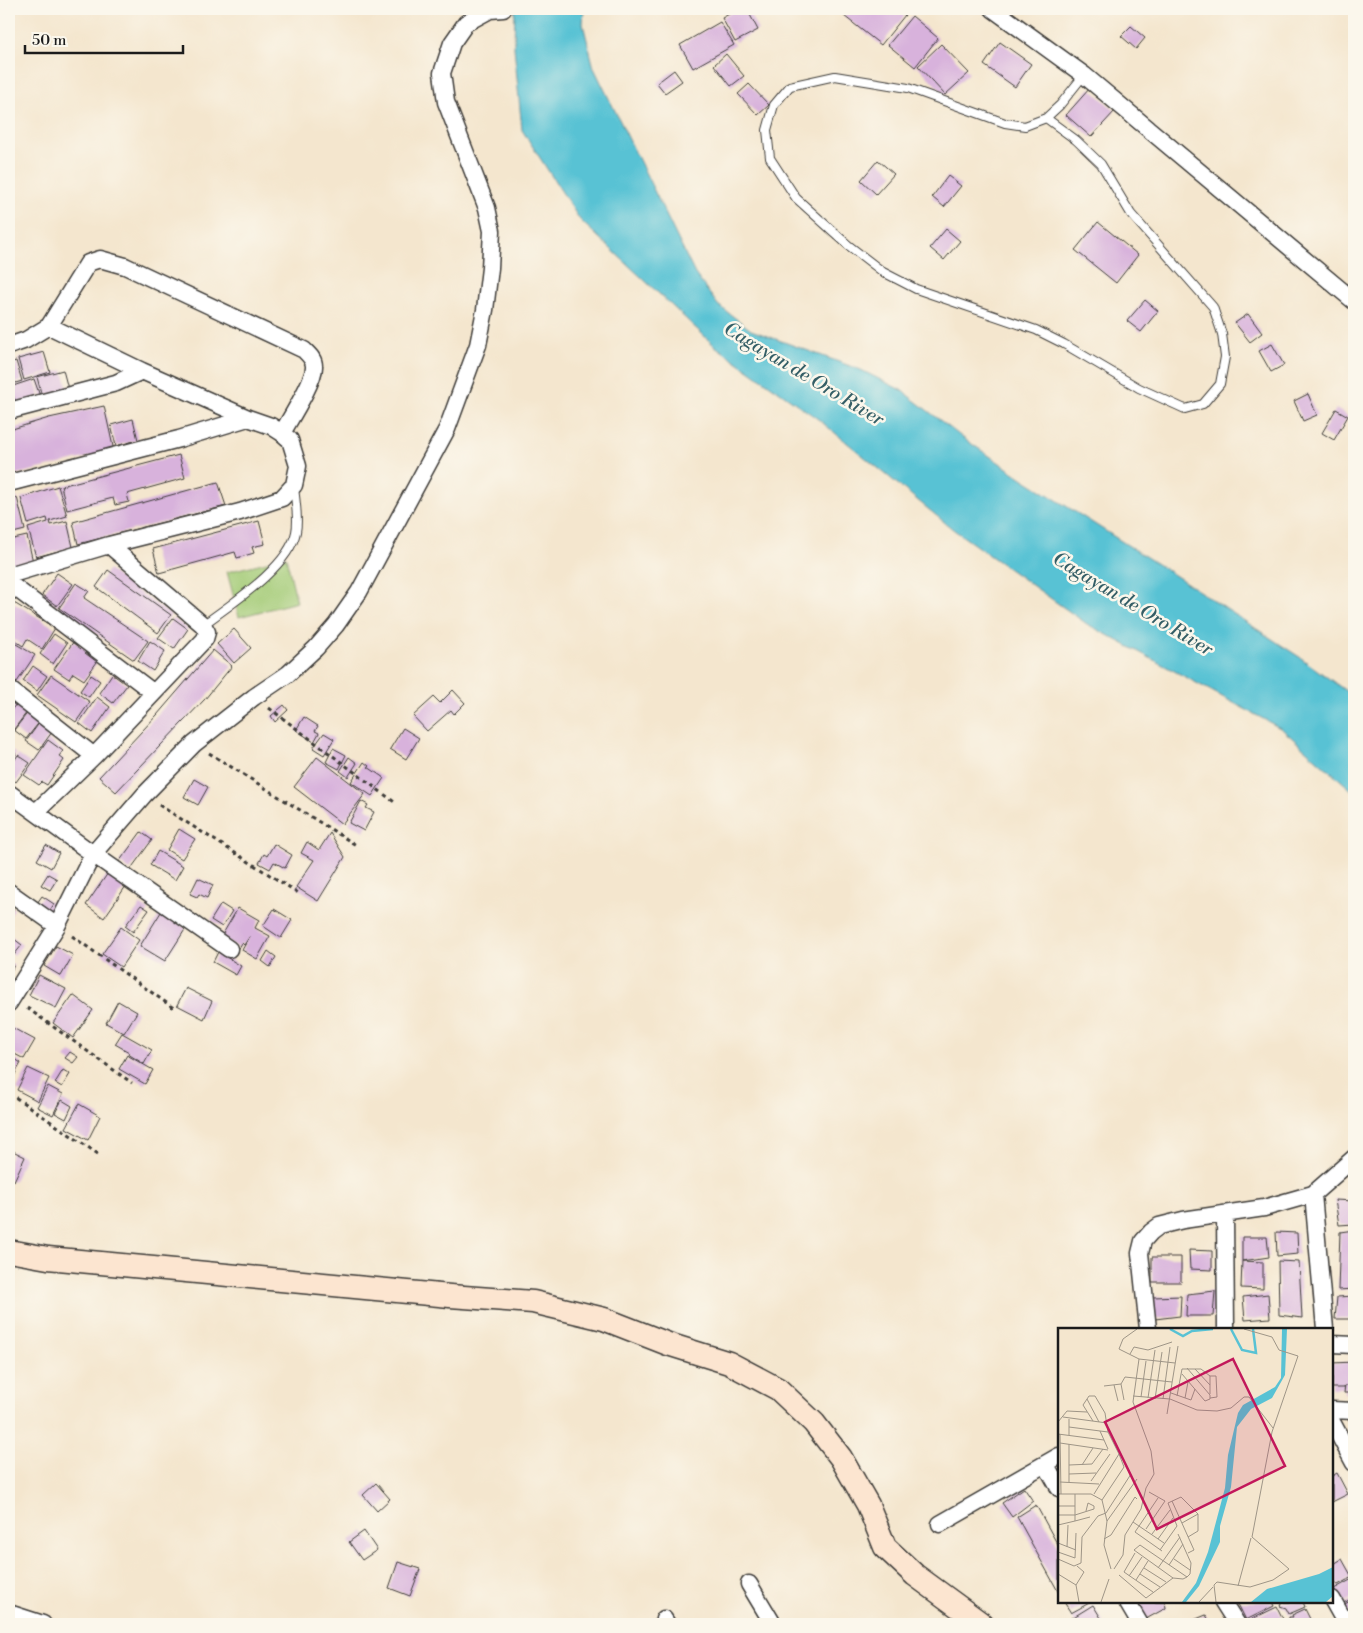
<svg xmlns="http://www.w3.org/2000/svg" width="1363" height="1633" font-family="'Libre Bodoni',serif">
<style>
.green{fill:#a2ca75;stroke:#5f7348}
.water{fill:#58c2d4;stroke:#3a6f78}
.building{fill:#d8b2dc}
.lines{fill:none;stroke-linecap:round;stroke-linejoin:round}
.lane-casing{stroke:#3c3a37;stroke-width:10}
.street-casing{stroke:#3c3a37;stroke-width:19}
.secondary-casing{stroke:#3c3a37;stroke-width:25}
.path{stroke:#3c3a37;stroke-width:3;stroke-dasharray:4 4;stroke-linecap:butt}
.lane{stroke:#fff;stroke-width:8}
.street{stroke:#fff;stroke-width:16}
.secondary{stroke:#fce5d0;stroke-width:22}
.labels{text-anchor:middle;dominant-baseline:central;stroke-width:5;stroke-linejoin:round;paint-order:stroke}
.water-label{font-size:19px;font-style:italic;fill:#345e66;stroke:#fbf7ec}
.inset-river{fill:none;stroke:#58c2d4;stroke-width:2.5}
.inset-road{fill:none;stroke:#9e9587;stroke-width:1}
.view{fill:#c2185b;fill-opacity:0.15;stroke:#c2185b;stroke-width:2.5}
.inset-edge{fill:none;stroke:#1c1c1c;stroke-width:2.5}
</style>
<rect width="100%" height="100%" fill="#fbf7ec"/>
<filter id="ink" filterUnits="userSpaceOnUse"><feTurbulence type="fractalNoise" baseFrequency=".02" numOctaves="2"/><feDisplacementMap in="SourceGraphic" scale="10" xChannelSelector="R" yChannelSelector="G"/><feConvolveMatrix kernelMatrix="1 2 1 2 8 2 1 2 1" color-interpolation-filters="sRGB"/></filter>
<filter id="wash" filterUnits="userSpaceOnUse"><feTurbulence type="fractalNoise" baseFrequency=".0096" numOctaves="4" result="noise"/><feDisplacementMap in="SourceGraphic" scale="20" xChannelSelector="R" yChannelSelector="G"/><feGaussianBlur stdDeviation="1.12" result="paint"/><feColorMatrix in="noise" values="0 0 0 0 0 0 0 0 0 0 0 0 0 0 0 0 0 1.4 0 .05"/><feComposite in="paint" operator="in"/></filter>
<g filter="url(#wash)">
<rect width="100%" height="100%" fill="#f4e6ce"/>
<path class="green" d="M286,557L297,602L239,617L227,572Z"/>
<path class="water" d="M515,9H584L583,24L594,68L695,274L718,305L751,330L861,370L901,390L963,438L1022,478L1173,574L1301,658L1354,697V792L1282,729L1087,624L954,530L818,419L715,346L580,220L522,130L514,47Z"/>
<g id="blocks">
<path class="building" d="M738,9H758L749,13L758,30L735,42L722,18Z
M850,9H897L905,15L881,45L844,16Z
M912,16L938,38L915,67L888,45Z
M720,22L734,45L693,68L680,45Z
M1131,26L1145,38L1136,49L1121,36Z
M1000,42L1031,64L1015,87L984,65Z
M941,44L969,73L945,95L918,66Z
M726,54L744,76L731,86L714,65Z
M674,70L682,81L665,93L657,83Z
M749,84L769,105L758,115L738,94Z
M1090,88L1115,111L1091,137L1066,115Z
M878,160L894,174L876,194L861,180Z
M948,176L961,186L944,207L932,197Z
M1098,222L1138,255L1116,283L1075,250Z
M946,229L960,241L944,260L930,248Z
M1145,300L1158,311L1141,332L1127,321Z
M1248,314L1262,333L1250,342L1235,323Z
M1272,344L1284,365L1271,372L1259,351Z
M44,352L50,372L24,380L18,359Z
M16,361L22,381L9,385V363Z
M63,370L68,389L42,397L37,377Z
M34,379L40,396L16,404L10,387Z
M1308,394L1317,415L1303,421L1294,401Z
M104,406L114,451L9,476V430L49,418Z
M1336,409L1348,416L1334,440L1322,433Z
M133,419L138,440L116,446L111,425Z
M179,455L185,478L127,494L129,502L115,505L113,498L67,510L61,486Z
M1354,470V484L1349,481Z
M218,482L226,506L78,544L73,522Z
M58,486L67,516L50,521L51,525L67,521L73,547L36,557L28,528L48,522L47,518L28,524L21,498Z
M17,497L25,530L9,534V499Z
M259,521L265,544L252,547L254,553L237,558L235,552L159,573L153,549Z
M27,536L33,562L9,568V540Z
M108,570L171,615L158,633L96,587Z
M57,573L73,584L57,606L42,595Z
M76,583L89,591L84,598L148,641L134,660L59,608Z
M14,603L55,628L42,649L27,639L23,646L10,637L14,630L9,626V611Z
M173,618L188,629L174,649L158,638Z
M234,629L251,648L234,663L217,644Z
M54,634L67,643L53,664L40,654Z
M9,640L35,655L17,682L9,676Z
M74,641L87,650L85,653L97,662L84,680L73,673L69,679L54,669Z
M150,641L165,651L153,671L138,661Z
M213,650L232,666L205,699L116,792L99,777L157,715Z
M33,666L47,676L37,691L23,681Z
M112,674L127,685L113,703L99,693Z
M51,675L90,702L76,722L37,695Z
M91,675L100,681L89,697L80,691Z
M453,690L465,703L454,714L451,710L427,731L413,716L434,697L440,703Z
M97,697L110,707L92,733L79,723Z
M16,704L27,712L11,733L9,731V713Z
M284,705L288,710L275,722L271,716Z
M29,711L41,720L26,739L14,730Z
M304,717L318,726L315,731L319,733L314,742L296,730Z
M40,722L52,732L39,750L26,741Z
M403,728L419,738L406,759L390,749Z
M324,733L334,739L324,755L313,748Z
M48,740L63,751L59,756L64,760L47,785L42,782L39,785L24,775Z
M333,748L346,755L339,769L326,762Z
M9,749L16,754L9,765Z
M18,755L30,763L16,782L9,777V768Z
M317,757L365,794L342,824L294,787Z
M349,757L357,763L348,777L340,771Z
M364,762L369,766L368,767L384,778L372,796L351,782Z
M194,779L208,787L198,805L184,797Z
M361,801L368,805L366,808L374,812L364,831L349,823Z
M179,829L195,839L182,859L167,850Z
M141,832L152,840L130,870L119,862Z
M330,833L345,857L318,901L296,887L314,860L301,853L307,842L319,850Z
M274,844L292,855L285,868L274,862L270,869L259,863L264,854L267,856Z
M46,845L59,853L51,868L37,860Z
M158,851L183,866L175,880L150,865Z
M108,873L126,886L104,918L86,905Z
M48,874L57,879L50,890L41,885Z
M198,878L213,885L207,898L199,894L197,897L190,894Z
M42,896L54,904L47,915L35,906Z
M221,904L232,911L222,927L211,920Z
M141,905L149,910L133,932L125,926Z
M9,906L14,909L9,918Z
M238,908L259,920L255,928L270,936L257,959L242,950L250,936L244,945L242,943L239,948L221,937Z
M274,909L292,920L281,938L263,926Z
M161,912L186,928L165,961L140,946Z
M121,927L139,940L121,967L102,954Z
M9,935L22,945L14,955L9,950Z
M56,946L73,955L61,976L44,966Z
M268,951L276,957L270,967L262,961Z
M218,952L241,966L236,975L213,962Z
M9,962L14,965L9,975Z
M39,975L66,989L56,1008L29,995Z
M186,988L212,1001L204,1019L177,1005Z
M73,995L93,1010L73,1038L53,1023Z
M118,1001L137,1012L124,1033L106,1023Z
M9,1026L35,1040L24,1059L9,1051Z
M122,1033L152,1050L144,1064L128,1054L129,1052L115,1044Z
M70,1052L78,1057L73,1063L65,1058Z
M9,1055L21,1063L9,1085Z
M127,1055L153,1070L145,1084L119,1069Z
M28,1068L49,1078L38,1101L17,1090Z
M63,1070L70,1074L62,1087L55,1083Z
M48,1086L63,1094L53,1115L37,1107Z
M62,1100L72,1106L66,1119L55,1113Z
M79,1104L100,1116L88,1140L66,1128Z
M13,1151L25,1157L14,1181L9,1179V1160Z
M1335,1200L1354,1201V1224L1339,1225Z
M1354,1230V1289L1338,1290L1340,1232Z
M1276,1232L1297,1233L1298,1254L1277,1256Z
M1242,1237H1267L1269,1257L1242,1261Z
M1189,1250L1212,1251V1270L1190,1269Z
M1152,1257H1181V1282H1152Z
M1242,1261L1263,1262V1289L1241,1288Z
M1278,1261L1299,1262L1302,1318L1279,1315Z
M1215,1291L1213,1316H1186L1187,1294Z
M1268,1294L1270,1318L1245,1320L1243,1297Z
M1181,1296L1180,1316L1155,1319L1153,1297Z
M1354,1296V1319H1335L1337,1297Z
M1354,1362V1393H1344L1345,1385L1344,1388H1332V1363Z
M1354,1432V1448L1347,1436Z
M1337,1473L1348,1494L1332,1502V1476Z
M376,1483L390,1499L377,1511L363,1495Z
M1024,1488L1033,1501L1012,1517L1002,1503Z
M1036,1505L1059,1547V1593L1017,1517Z
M364,1531L377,1550L362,1560L349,1542Z
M1342,1559L1352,1577L1338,1585L1332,1582V1565Z
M398,1562L420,1569L410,1596L389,1588Z
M1354,1578V1597L1342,1604L1334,1589Z
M1354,1599V1614L1349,1616L1343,1605Z
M1064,1602H1091L1071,1613Z
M1133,1602H1165L1166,1608L1146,1619Z
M1237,1602H1272L1274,1606L1246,1620Z
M1282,1602H1303L1305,1607L1289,1614L1286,1608L1280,1606Z
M1093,1605L1104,1623L1076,1624L1072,1618Z
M1277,1607L1284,1621L1277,1624H1255L1252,1619Z
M1305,1609L1312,1623L1308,1624H1296L1295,1621H1289V1617H1293L1292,1615Z
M1206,1615L1211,1624H1184Z"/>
</g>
</g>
<g filter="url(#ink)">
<use href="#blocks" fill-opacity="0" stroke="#3c3a37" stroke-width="1"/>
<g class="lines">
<g class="lane-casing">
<path id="lane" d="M1046,118L1076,140L1101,164L1131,214L1213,307L1222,334L1225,357L1220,384L1203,404L1185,409L1139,388L1064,344L1036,330L916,289L883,272L848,245L796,198L770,158L767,130L774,105L790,86L835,76L908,88L1005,123L1025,126L1046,118L1060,105L1084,75
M203,625C231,604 289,567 296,532C299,518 295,500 294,486"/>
</g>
<g class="street-casing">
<path id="street" d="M993,9L1084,75L1354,301
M9,346L26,340L49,326
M9,411L116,383L142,371
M248,418L142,371L49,326L88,263L100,259L125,266L304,350C309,355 314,359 314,366C315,380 290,419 282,433
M9,483L179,439L248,418L271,426L282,433L290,440L298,466L294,485L282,498L240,512L109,545L9,575
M9,583L154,693
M9,689L94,756
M9,793L93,854L229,949
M36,812L94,756L205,639L207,632L203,625L109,545
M9,892L57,926
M9,1003L57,926L93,854L144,795L194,744L254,697L288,674L316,648L336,625L359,592L447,429L478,345L485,310L490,268L492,231L487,208L446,102L442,73L452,43L466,23L490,10L503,9
M1313,1194L1325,1329
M1225,1214L1226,1329
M1148,1329L1140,1253L1143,1241L1151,1232L1159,1226L1183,1220L1264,1208L1313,1194L1354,1158
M1332,1344L1354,1345
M1332,1410L1354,1411
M1332,1422L1354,1463
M1046,1465L1059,1488
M940,1524L1059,1456
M749,1584L773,1624
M1332,1599L1346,1624
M1127,1602L1140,1624
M1223,1602L1237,1624
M9,1613L43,1624
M664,1619L667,1624"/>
</g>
<g class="secondary-casing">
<path id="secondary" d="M9,1251L48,1258L450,1296L533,1302L604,1319L668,1344L729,1363L778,1389L814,1423L841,1458L868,1505L885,1547L915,1575L982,1624"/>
</g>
<path class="path" d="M269,708L397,804
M209,753L356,845
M159,805L300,894
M72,936L175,1009
M27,1008L132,1083
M9,1093L98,1154"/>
<use href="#lane" class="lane"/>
<use href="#street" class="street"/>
<use href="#secondary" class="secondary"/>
</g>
</g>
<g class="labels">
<g class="water-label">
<text transform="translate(804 374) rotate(31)">Cagayan de Oro River</text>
<text transform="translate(1133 604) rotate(31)">Cagayan de Oro River</text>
</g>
</g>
<g transform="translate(1058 1328)">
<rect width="275" height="275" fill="#f4e6ce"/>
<path d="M224,1H229L227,47L214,70L193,81L179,99L173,159L162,198V214L141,258L128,274H124L138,255L150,224L167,160L170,127L180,85L185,77L217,59L223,50ZM275,239V268L268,274H193L209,261L261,246Z" fill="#58c2d4"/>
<path class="inset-river" d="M112,1L125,8L134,3L155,1M173,1L184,22L198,25L195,1"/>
<path class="inset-road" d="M72,26L76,19L90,22L114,14M81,31L117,35M137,41L152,57M124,46L147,73L152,71V67L129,40M63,56L66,72M56,57L60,73M46,58L63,56L67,49L114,54M113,65L133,72L137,61M152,66V48H158L159,69L152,70M75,68L112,71L139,82L159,83L173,80L186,69H191L215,100M119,68L124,41H143L152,48M83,69L88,33M90,70L97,22M127,70L130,54M29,71L41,94M97,71L104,24M105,71L112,19M109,86L120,18M5,89L49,95M35,93L25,77L31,68H37L47,85L50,104L61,126M0,94L9,83L29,84M11,99L50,104M42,103L50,121M0,106L46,112M2,106L3,166M11,107V91M2,115L50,122M11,137L34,136L45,121M24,137L35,120M11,146L38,145M33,153L52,126M2,154L41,156M11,154V116M91,164L107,173M0,166H33L44,172L49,193L46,217L53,241M36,166L61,126L66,139L44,172M100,170L77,204L104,223M114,173L136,222L130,225M110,175L123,169L140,186V203L130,209M0,178H17M0,187H17L36,181V178L30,175L28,183M17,193L32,189M49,193L79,151M75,194L106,215M124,195L140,186M0,197L17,193V166M88,201L107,173M94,206L112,182M120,206L133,235L132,246L129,249L125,251L115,250L76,222L82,217L129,249M46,211L53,207L77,169L79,171M100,211L115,190M0,215L18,222M9,219L10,197M102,222L119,198L110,175M0,224L17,230L18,205M77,225L66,244L95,264M0,231L16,238L23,235L24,209L40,188L48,185L73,146M116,231L132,242M111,237L125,216M86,240L108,254M100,240L122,209M56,241L65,227L67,207L83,181L88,160L96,146L93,123L75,74L81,31L61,21L65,11L79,1M0,246L18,257L21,274M82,246L102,259M61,247L88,270L115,250M71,248L84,229M78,252L90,233M18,257L26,244L19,238M180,258L193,210M43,274L51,251M141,274L155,259M158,274L156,257L159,254L192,259L215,252L231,241L194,209L214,104L240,28L221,22L214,9L186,1"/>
<path class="view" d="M175,31L227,138L99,201L47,94Z"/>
<rect width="275" height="275" class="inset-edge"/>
</g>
<rect width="1363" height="1633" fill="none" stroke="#fbf7ec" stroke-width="30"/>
<path d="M25 45v8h158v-8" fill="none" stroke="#1c1c1c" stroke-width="2.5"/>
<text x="32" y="45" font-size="15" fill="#1c1c1c" stroke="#fbf7ec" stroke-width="4" paint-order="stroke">50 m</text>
</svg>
